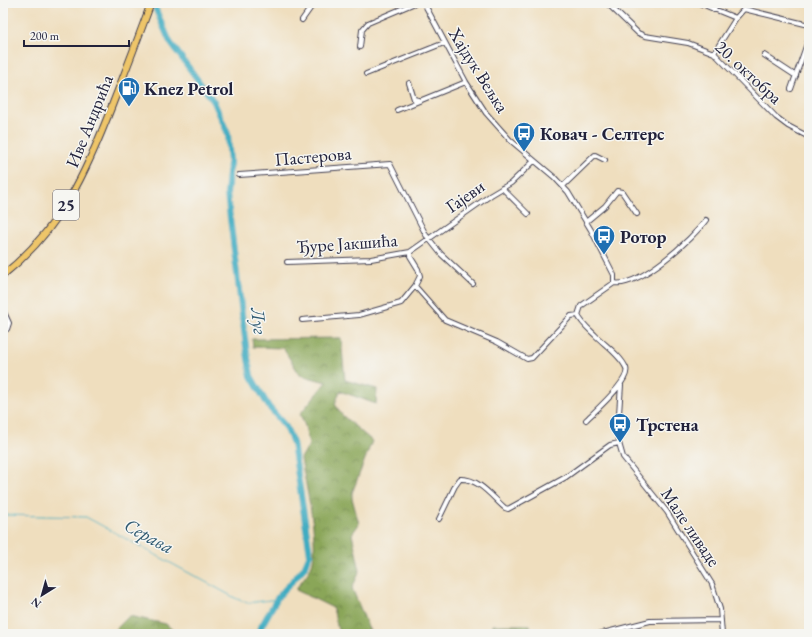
<svg xmlns="http://www.w3.org/2000/svg" width="812" height="637" font-family="'EB Garamond',serif">
<style>
.forest{fill:url(#forest-crowns);stroke:#56644a}
.lines{fill:none;stroke-linecap:round;stroke-linejoin:round}
.stream{stroke:#41acc1;stroke-width:1}
.river{stroke:#41acc1;stroke-width:6}
.street-casing{stroke:#413e4f;stroke-width:6}
.primary-casing{stroke:#413e4f;stroke-width:8}
.street{stroke:#fff;stroke-width:4}
.primary{stroke:#eec569;stroke-width:6}
.labels{text-anchor:middle;dominant-baseline:central;stroke-width:3;stroke-linejoin:round;paint-order:stroke}
.shield{fill:#f6f6f2;stroke:#626272;stroke-width:1}
.shield-label{font-size:17px;font-weight:bold;fill:#22223b}
.street-label{font-size:18px;fill:#22223b;stroke:#f6f6f2}
.poi-label{font-size:18px;font-weight:bold;fill:#22223b;stroke:#f6f6f2;text-anchor:start}
.water-label{font-size:19px;font-style:italic;fill:#2e5971;stroke:#f6f6f2}
</style>
<defs>
<pattern id="forest-crowns" width="20" height="18" patternUnits="userSpaceOnUse"><rect width="20" height="18" fill="#8aa658"/><path d="M2 6a3 3 0 1 1 6 0M12 15a3 3 0 1 1 6 0" fill="none" stroke="#70874a"/></pattern>
</defs>
<rect width="100%" height="100%" fill="#f6f6f2"/>
<filter id="ink" filterUnits="userSpaceOnUse"><feTurbulence type="fractalNoise" baseFrequency=".025" numOctaves="2"/><feDisplacementMap in="SourceGraphic" scale="8" xChannelSelector="R" yChannelSelector="G"/><feConvolveMatrix kernelMatrix="1 2 1 2 8 2 1 2 1" color-interpolation-filters="sRGB"/></filter>
<filter id="wash" filterUnits="userSpaceOnUse"><feTurbulence type="fractalNoise" baseFrequency=".012" numOctaves="4" result="noise"/><feDisplacementMap in="SourceGraphic" scale="16" xChannelSelector="R" yChannelSelector="G"/><feGaussianBlur stdDeviation="0.9" result="paint"/><feColorMatrix in="noise" values="0 0 0 0 0 0 0 0 0 0 0 0 0 0 0 0 0 1.4 0 .05"/><feComposite in="paint" operator="in"/></filter>
<g filter="url(#wash)">
<rect width="100%" height="100%" fill="#efdebe"/>
<path class="forest" d="M341,338L345,380L377,389L376,404L340,391L335,404L342,415L372,441L352,493V498L359,524L352,534L360,571L352,588L371,634H339L333,608L296,590C300,581 307,576 311,567C321,545 305,483 301,458L309,445L305,426L300,414L326,382L300,375L283,348L253,347L252,339Z
M129,616L166,624L177,634H116L114,631Z
M492,625H530L532,634H492Z"/>
<g class="lines">
<path class="stream" d="M3,515L86,517L237,599L248,603L277,599"/>
<path class="river" d="M153,3L170,42L214,102L228,134L230,163L227,194L246,346L251,376L269,407L286,427L293,443L310,554L304,568L278,597L257,634"/>
</g>
</g>
<g filter="url(#ink)">
<g class="lines">
<g class="street-casing">
<path id="street" d="M424,3L466,82L486,113L510,140L554,177L568,192L591,230L614,275V283L581,306L578,315C581,323 590,330 596,336C605,345 621,356 626,368C631,380 595,411 586,420
M607,3L638,33L645,36L688,43L714,53L776,117L788,126L809,137
M699,3L736,18L744,9L809,25
M714,10L716,3
M302,20L314,3
M360,47L362,30L368,23L415,3
M714,53L736,18
M764,55L796,76
M366,74L444,43
M409,83L414,99L418,100
M791,89L809,38
M397,110L466,82
M239,175L390,164L426,235L441,254L473,284
M563,186L595,155L605,160
M502,188L528,214
M587,221L605,206L617,191L622,192L637,214
M287,262L371,259L410,252L491,195L511,183L534,161
M614,283C639,288 692,239 706,220
M415,286L445,320L497,342L527,359L532,358L571,316L578,315
M3,310L9,323L7,329L3,331
M302,320L359,315L401,303L415,286L420,276L418,269L410,256V252
M621,385L618,428L619,443L623,457L667,512L712,584L720,609L722,634
M439,519L455,486L460,479C479,478 492,497 505,508L508,509L566,477L610,445L619,443
M599,634L650,621L721,620"/>
</g>
<g class="primary-casing">
<path id="primary" d="M3,275C62,228 87,171 113,103C126,70 139,36 151,3"/>
</g>
<use href="#street" class="street"/>
<use href="#primary" class="primary"/>
</g>
</g>
<defs>
<g id="fuel-pin" transform="scale(1.15)"><path d="M0 17L-7.5 6A9.5 9.5 0 1 1 7.5 6Z" fill="#1f6fb2" stroke="#f6f6f2"/><path d="M-5.5-6h7V0h2V4h1.3V-2.5L3-4.5l.8-.8L6-3V5H2.5V1h-1V6h-7ZM-4.2-4.7v3.2H.2V-4.7Z" fill="#fff"/></g>
<g id="bus-pin" transform="scale(1.15)"><path d="M0 17L-7.5 6A9.5 9.5 0 1 1 7.5 6Z" fill="#1f6fb2" stroke="#f6f6f2"/><path d="M-5-6H5V4H4V6H2V4H-2V6H-4V4H-5ZM-3.5-4V0h7V-4ZM-3.5 1.2v1.5H-2V1.2ZM2 1.2v1.5H3.5V1.2Z" fill="#fff"/></g>
</defs>
<g fill-rule="evenodd">
<use href="#fuel-pin" x="129" y="88"/>
<use href="#bus-pin" x="524" y="133"/>
<use href="#bus-pin" x="604" y="236"/>
<use href="#bus-pin" x="620" y="424"/>
</g>
<g class="labels">
<rect class="shield" x="53" y="190" width="26" height="30" rx="3"/>
<g class="shield-label">
<text x="66" y="205">25</text>
</g>
<g class="street-label">
<text transform="translate(479 70) rotate(58)">Хајдук Вељка</text>
<text transform="translate(749 72) rotate(43)">20. октобра</text>
<text transform="translate(89 121) rotate(-68)">Иве Андрића</text>
<text transform="translate(313 156) rotate(-5)">Пастерова</text>
<text transform="translate(465 196) rotate(-35)">Гајеви</text>
<text transform="translate(347 243) rotate(-4)">Ђуре Јакшића</text>
<text transform="translate(691 527) rotate(56)">Мале ливаде</text>
</g>
<g class="poi-label">
<text x="144" y="88">Knez Petrol</text>
<text x="540" y="133">Ковач - Селтерс</text>
<text x="620" y="236">Ротор</text>
<text x="636" y="424">Трстена</text>
</g>
<g class="water-label">
<text transform="translate(259 321) rotate(83)">Луг</text>
<text transform="translate(149 536) rotate(28)">Серава</text>
</g>
</g>
<rect width="812" height="637" fill="none" stroke="#f6f6f2" stroke-width="16"/>
<g transform="translate(42 595) rotate(217)" stroke="#f6f6f2" stroke-width="3" paint-order="stroke">
<path d="M0-3L7 15L0 10L-7 15Z" fill="#22223b"/>
<text y="-6" font-size="11" font-weight="bold" text-anchor="middle" fill="#22223b">N</text>
</g>
<path d="M24 40v6h105v-6" fill="none" stroke="#22223b" stroke-width="2"/>
<text x="30" y="40" font-size="12" fill="#22223b" stroke="#f6f6f2" stroke-width="3" paint-order="stroke">200 m</text>
</svg>
